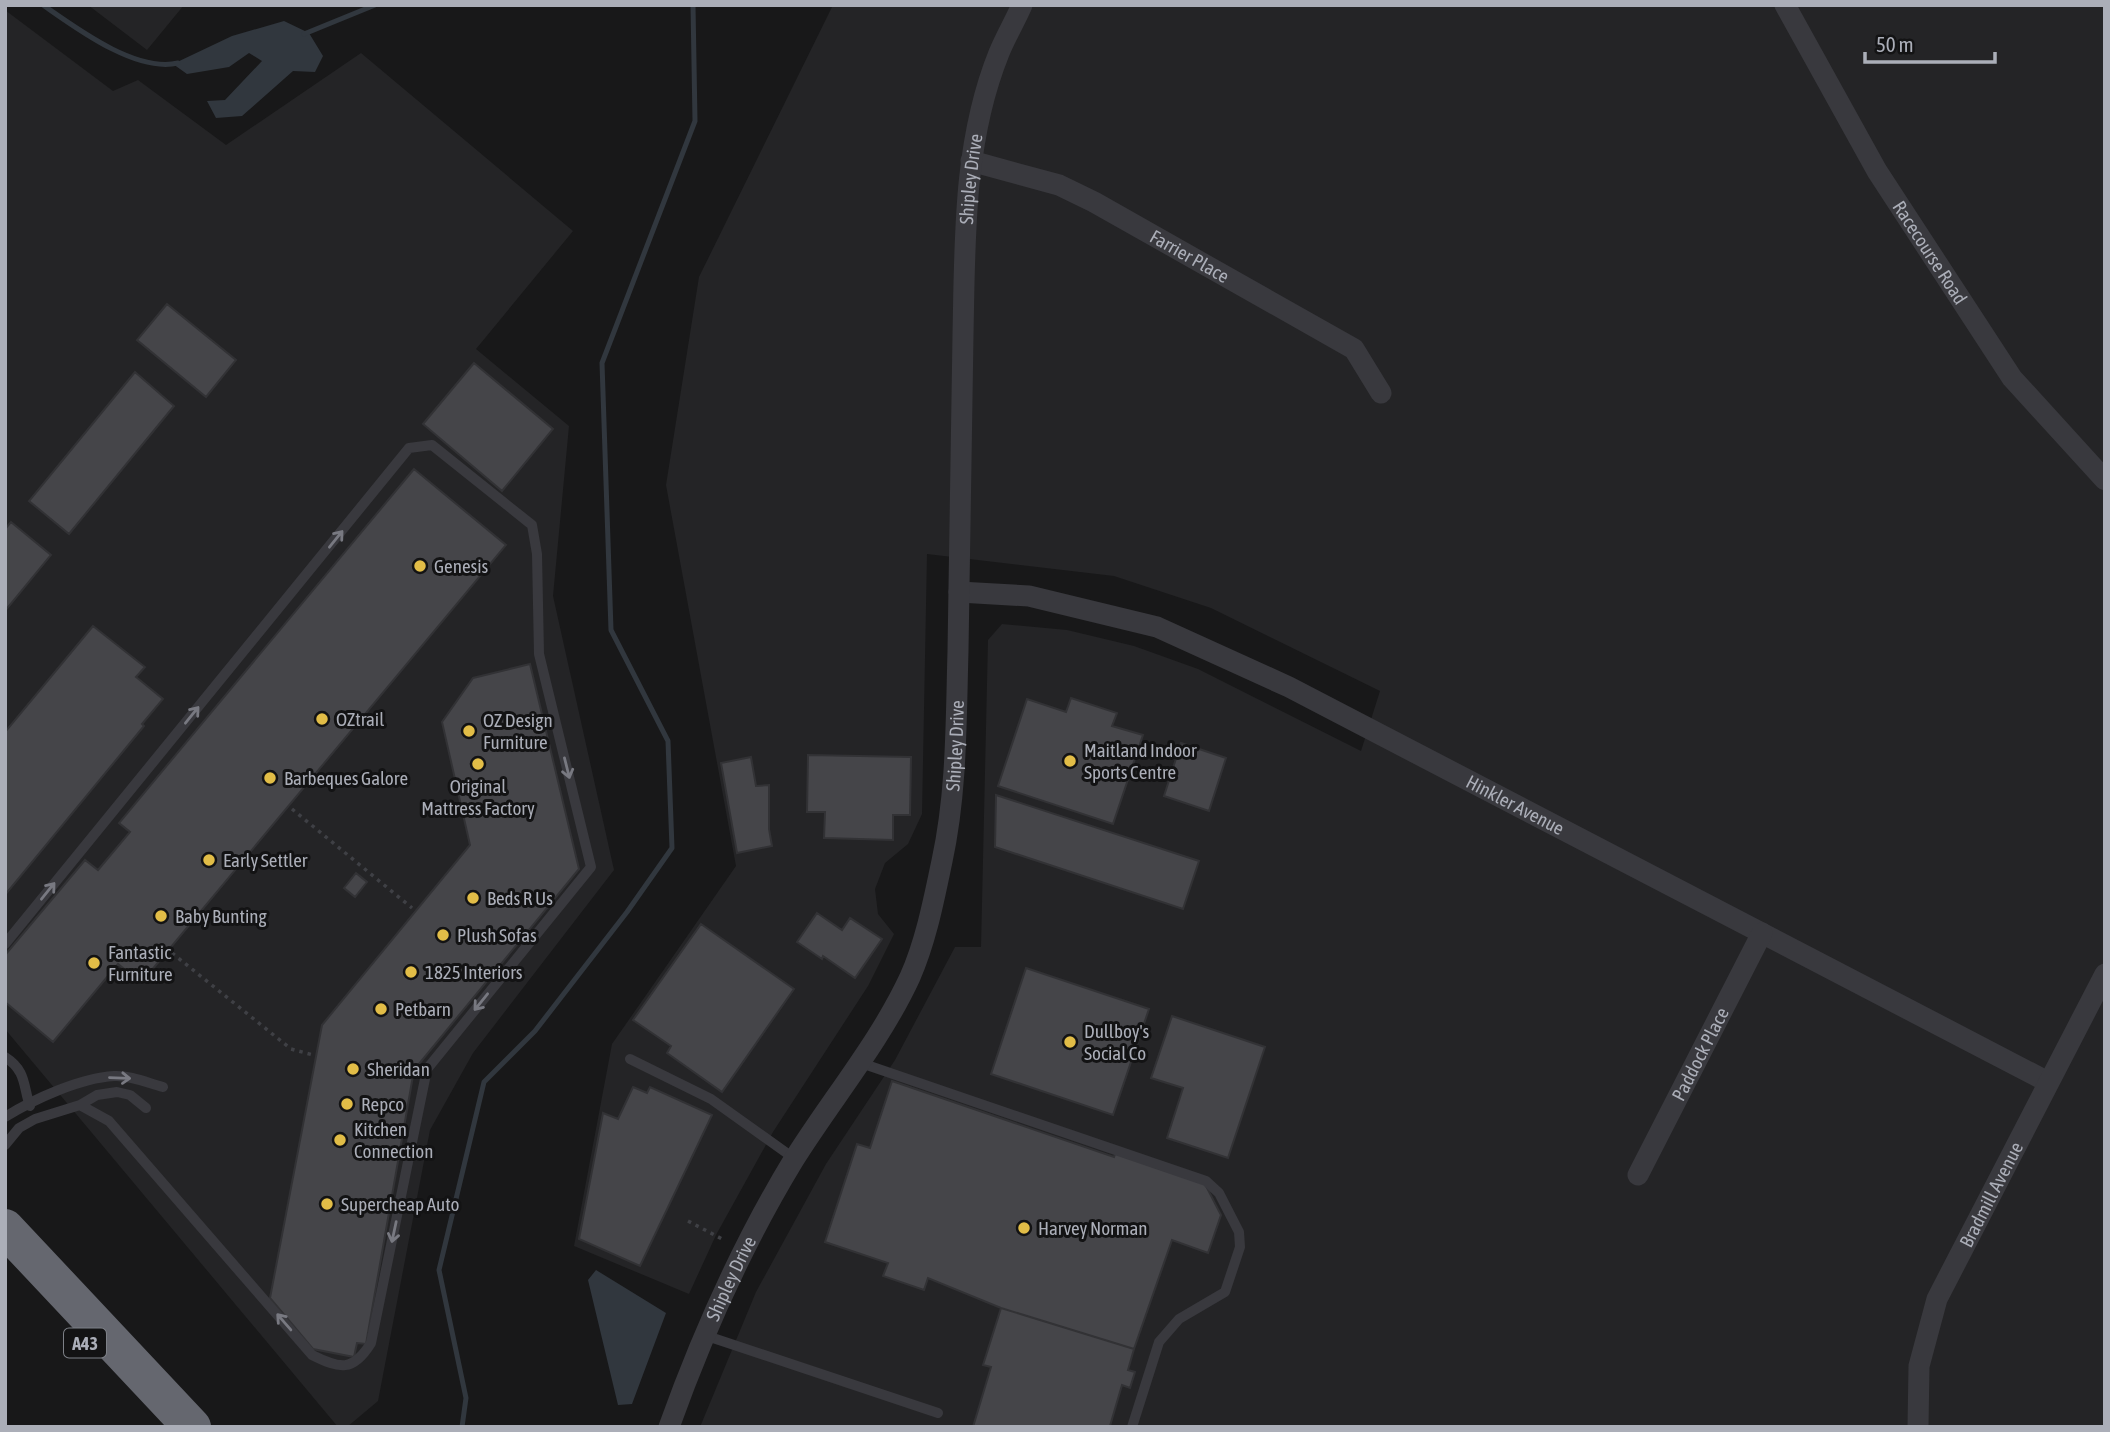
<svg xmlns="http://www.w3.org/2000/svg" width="2110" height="1432" font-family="'Asap Condensed',sans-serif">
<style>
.built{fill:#242426}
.water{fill:#31373e}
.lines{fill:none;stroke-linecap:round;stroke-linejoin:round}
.stream{stroke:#31373e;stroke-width:5}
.building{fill:#454549;stroke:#323235;stroke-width:2}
.path{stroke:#3f4045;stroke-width:3.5;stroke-dasharray:3.5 5;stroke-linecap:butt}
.lane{stroke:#39393e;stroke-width:10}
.street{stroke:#39393e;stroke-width:21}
.highway{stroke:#65676f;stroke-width:38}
.oneway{stroke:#787981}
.poi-dot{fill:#e2bd47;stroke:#131314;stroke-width:2.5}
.labels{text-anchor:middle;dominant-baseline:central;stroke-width:6;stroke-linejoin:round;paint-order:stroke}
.shield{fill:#131314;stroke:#7d8087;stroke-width:2}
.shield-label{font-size:18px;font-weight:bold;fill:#abaeb8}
.street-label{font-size:19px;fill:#abaeb8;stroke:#131314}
.poi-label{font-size:19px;fill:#abaeb8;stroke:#131314;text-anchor:start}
</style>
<rect width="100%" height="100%" fill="#181819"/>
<path class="built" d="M88,5H184L147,50Z
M833,5H2105V1427H700L756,1292L826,1164L895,1060L955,947H981L988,640L1002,624L1067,630L1134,646L1198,669L1361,751L1380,691L1211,608L1114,576L927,554L922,814L908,844L885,863L875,889L878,914L894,934L868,986L773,1132L716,1235L689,1294L574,1246L612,1044L736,866L666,485L699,277Z
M5,10L113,91L138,80L226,145L361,53L573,231L476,349L569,426L553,596L614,870L473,1053L430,1130L378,1401L347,1427H338L5,1029Z"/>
<path class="water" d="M284,21L309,33L323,56L315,72L293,71L242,116L216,118L207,101L225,100L262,61L249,53L229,67L187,74L173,64L232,36Z
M596,1270L666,1313L632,1404L618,1405L588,1280Z"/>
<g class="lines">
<path class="stream" d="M43,5C76,28 136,73 178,63
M304,34L375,5
M462,1427L466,1398L439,1270L484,1082L535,1031L627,912L672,848L668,741L611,630L602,363L695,121L693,5"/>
</g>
<path class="building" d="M167,304L236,360L206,397L137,340Z
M474,363L553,429L502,491L423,424Z
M135,372L174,406L69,534L29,501Z
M414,469L506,545L141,983L118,964L53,1042L5,1002V955L85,860L98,870L130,832L119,823Z
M11,522L51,555L5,611V529Z
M93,626L145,667L136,677L163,699L142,724L144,726L5,895V732Z
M530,664L579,869L414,1070L366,1344L357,1343L354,1357L313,1349L270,1298L322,1025L470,845L442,722L473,678Z
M1071,698L1117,713L1112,726L1143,735L1113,824L998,786L1027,699L1066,712Z
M1181,743L1226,758L1209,811L1164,796Z
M808,755L911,757L910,815H893V840L824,838L825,812H807Z
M751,757L756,786L769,785V829L772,846L737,853L721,763Z
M996,795L1199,861L1183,909L995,847Z
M356,873L367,882L355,897L344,888Z
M817,913L842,930L850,918L882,939L855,978L823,956L822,959L797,942Z
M701,924L794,989L722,1092L667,1053L671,1046L633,1020Z
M1026,968L1149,1009L1113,1115L991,1074Z
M1172,1016L1265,1047L1228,1158L1167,1138L1183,1088L1151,1078Z
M892,1081L1114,1157L1116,1152L1204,1182L1221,1215L1208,1253L1172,1240L1134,1349L1001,1308L928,1278L924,1290L883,1276L888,1263L825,1242L857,1144L870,1148Z
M633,1087L647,1093L650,1087L712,1115L640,1266L579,1239L603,1113L618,1119Z
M1001,1308L1134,1349L1128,1370L1135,1372L1130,1388L1122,1385L1110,1426L1112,1427H973L991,1367L983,1365Z"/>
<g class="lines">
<path class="path" d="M292,809L412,908
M172,953L291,1049L313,1055
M688,1221L724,1240"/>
<path class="lane" d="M5,944L409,448L432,445L532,525L537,554L539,654L591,867L427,1069L371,1343C353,1372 340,1369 312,1355L109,1121L80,1105
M5,1057C27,1071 23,1087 30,1106
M630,1059L711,1099L795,1159
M858,1062L1206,1181L1219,1193L1239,1232L1240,1247L1225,1292L1179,1319L1159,1342L1132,1427
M5,1117C34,1099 80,1078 114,1076C130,1075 148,1083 163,1087
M5,1145L19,1128L35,1119L80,1105L97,1095L117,1092L130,1095L146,1108
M704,1335L938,1413"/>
<g class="street">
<path id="s1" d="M1785,5L1877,171L2012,378L2105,480"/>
<path id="s2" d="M971,161L1059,185L1094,202L1354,349L1381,393"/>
<path id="s3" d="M959,592L1029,596L1157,627L1289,687L2048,1082"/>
<path id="s4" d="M1638,1175L1762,933"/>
<path id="s5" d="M669,1427C702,1335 742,1245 793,1161C831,1100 880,1042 910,977C926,941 934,899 942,861C957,792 956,721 958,651C960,545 962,440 963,335C965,240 963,142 999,53C1006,36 1015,21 1022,5"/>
<path id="s6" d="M1918,1427L1919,1366L1937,1299L2105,974"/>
</g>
<path class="highway" d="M5,1228L192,1427"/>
</g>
<defs><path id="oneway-shaft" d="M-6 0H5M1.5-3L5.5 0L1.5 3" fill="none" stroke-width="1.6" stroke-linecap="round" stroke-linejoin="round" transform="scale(1.75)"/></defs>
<g class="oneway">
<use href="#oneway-shaft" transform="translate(336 539) rotate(-51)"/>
<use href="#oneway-shaft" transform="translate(192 715) rotate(-51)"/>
<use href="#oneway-shaft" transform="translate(567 768) rotate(76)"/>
<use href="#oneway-shaft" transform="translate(48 891) rotate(-51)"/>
<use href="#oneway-shaft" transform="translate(481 1002) rotate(129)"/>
<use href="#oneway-shaft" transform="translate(120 1078) rotate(2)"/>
<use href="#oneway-shaft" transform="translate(394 1232) rotate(102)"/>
<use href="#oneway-shaft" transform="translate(284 1322) rotate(-131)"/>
</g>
<g class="poi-dot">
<circle cx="420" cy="566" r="7"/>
<circle cx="322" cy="719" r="7"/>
<circle cx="469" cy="731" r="7"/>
<circle cx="1070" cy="761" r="7"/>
<circle cx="478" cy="764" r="7"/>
<circle cx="270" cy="778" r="7"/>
<circle cx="209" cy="860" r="7"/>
<circle cx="473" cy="898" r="7"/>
<circle cx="161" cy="916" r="7"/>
<circle cx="443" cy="935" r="7"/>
<circle cx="94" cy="963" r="7"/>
<circle cx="411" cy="972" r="7"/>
<circle cx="381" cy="1009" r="7"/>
<circle cx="1070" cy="1042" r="7"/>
<circle cx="353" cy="1069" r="7"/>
<circle cx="347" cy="1104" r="7"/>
<circle cx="340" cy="1140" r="7"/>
<circle cx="327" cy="1204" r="7"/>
<circle cx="1024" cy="1228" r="7"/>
</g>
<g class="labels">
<rect class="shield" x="64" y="1328.5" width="42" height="29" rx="5"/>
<g class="shield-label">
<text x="85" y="1343">A43</text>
</g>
<g class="street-label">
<text stroke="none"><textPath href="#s5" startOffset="1316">Shipley Drive</textPath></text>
<text stroke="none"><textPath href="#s1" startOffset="287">Racecourse Road</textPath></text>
<text stroke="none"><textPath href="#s2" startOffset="240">Farrier Place</textPath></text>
<text stroke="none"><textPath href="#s5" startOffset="749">Shipley Drive</textPath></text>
<text stroke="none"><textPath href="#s3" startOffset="602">Hinkler Avenue</textPath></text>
<text stroke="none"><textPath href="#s4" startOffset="136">Paddock Place</textPath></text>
<text stroke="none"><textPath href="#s6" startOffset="248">Bradmill Avenue</textPath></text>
<text stroke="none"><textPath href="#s5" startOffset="161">Shipley Drive</textPath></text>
</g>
<g class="poi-label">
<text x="434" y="566">Genesis</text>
<text x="336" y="719">OZtrail</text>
<text x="483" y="720">OZ Design<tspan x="483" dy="22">Furniture</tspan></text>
<text x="1084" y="750">Maitland Indoor<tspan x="1084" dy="22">Sports Centre</tspan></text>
<text x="284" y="778">Barbeques Galore</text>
<text x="478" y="786" text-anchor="middle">Original<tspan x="478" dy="22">Mattress Factory</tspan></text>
<text x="223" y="860">Early Settler</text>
<text x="487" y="898">Beds R Us</text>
<text x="175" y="916">Baby Bunting</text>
<text x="457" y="935">Plush Sofas</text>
<text x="108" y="952">Fantastic<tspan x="108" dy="22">Furniture</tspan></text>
<text x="425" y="972">1825 Interiors</text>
<text x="395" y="1009">Petbarn</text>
<text x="1084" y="1031">Dullboy's<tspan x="1084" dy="22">Social Co</tspan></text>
<text x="367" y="1069">Sheridan</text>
<text x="361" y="1104">Repco</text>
<text x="354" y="1129">Kitchen<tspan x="354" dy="22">Connection</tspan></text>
<text x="341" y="1204">Supercheap Auto</text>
<text x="1038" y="1228">Harvey Norman</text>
</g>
</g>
<rect width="2110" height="1432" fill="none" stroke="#abaeb8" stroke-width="14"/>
<path d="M1865 52v10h130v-10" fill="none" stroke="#abaeb8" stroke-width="3.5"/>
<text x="1876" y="52" font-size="21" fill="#abaeb8" stroke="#131314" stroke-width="5" paint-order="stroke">50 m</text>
</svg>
